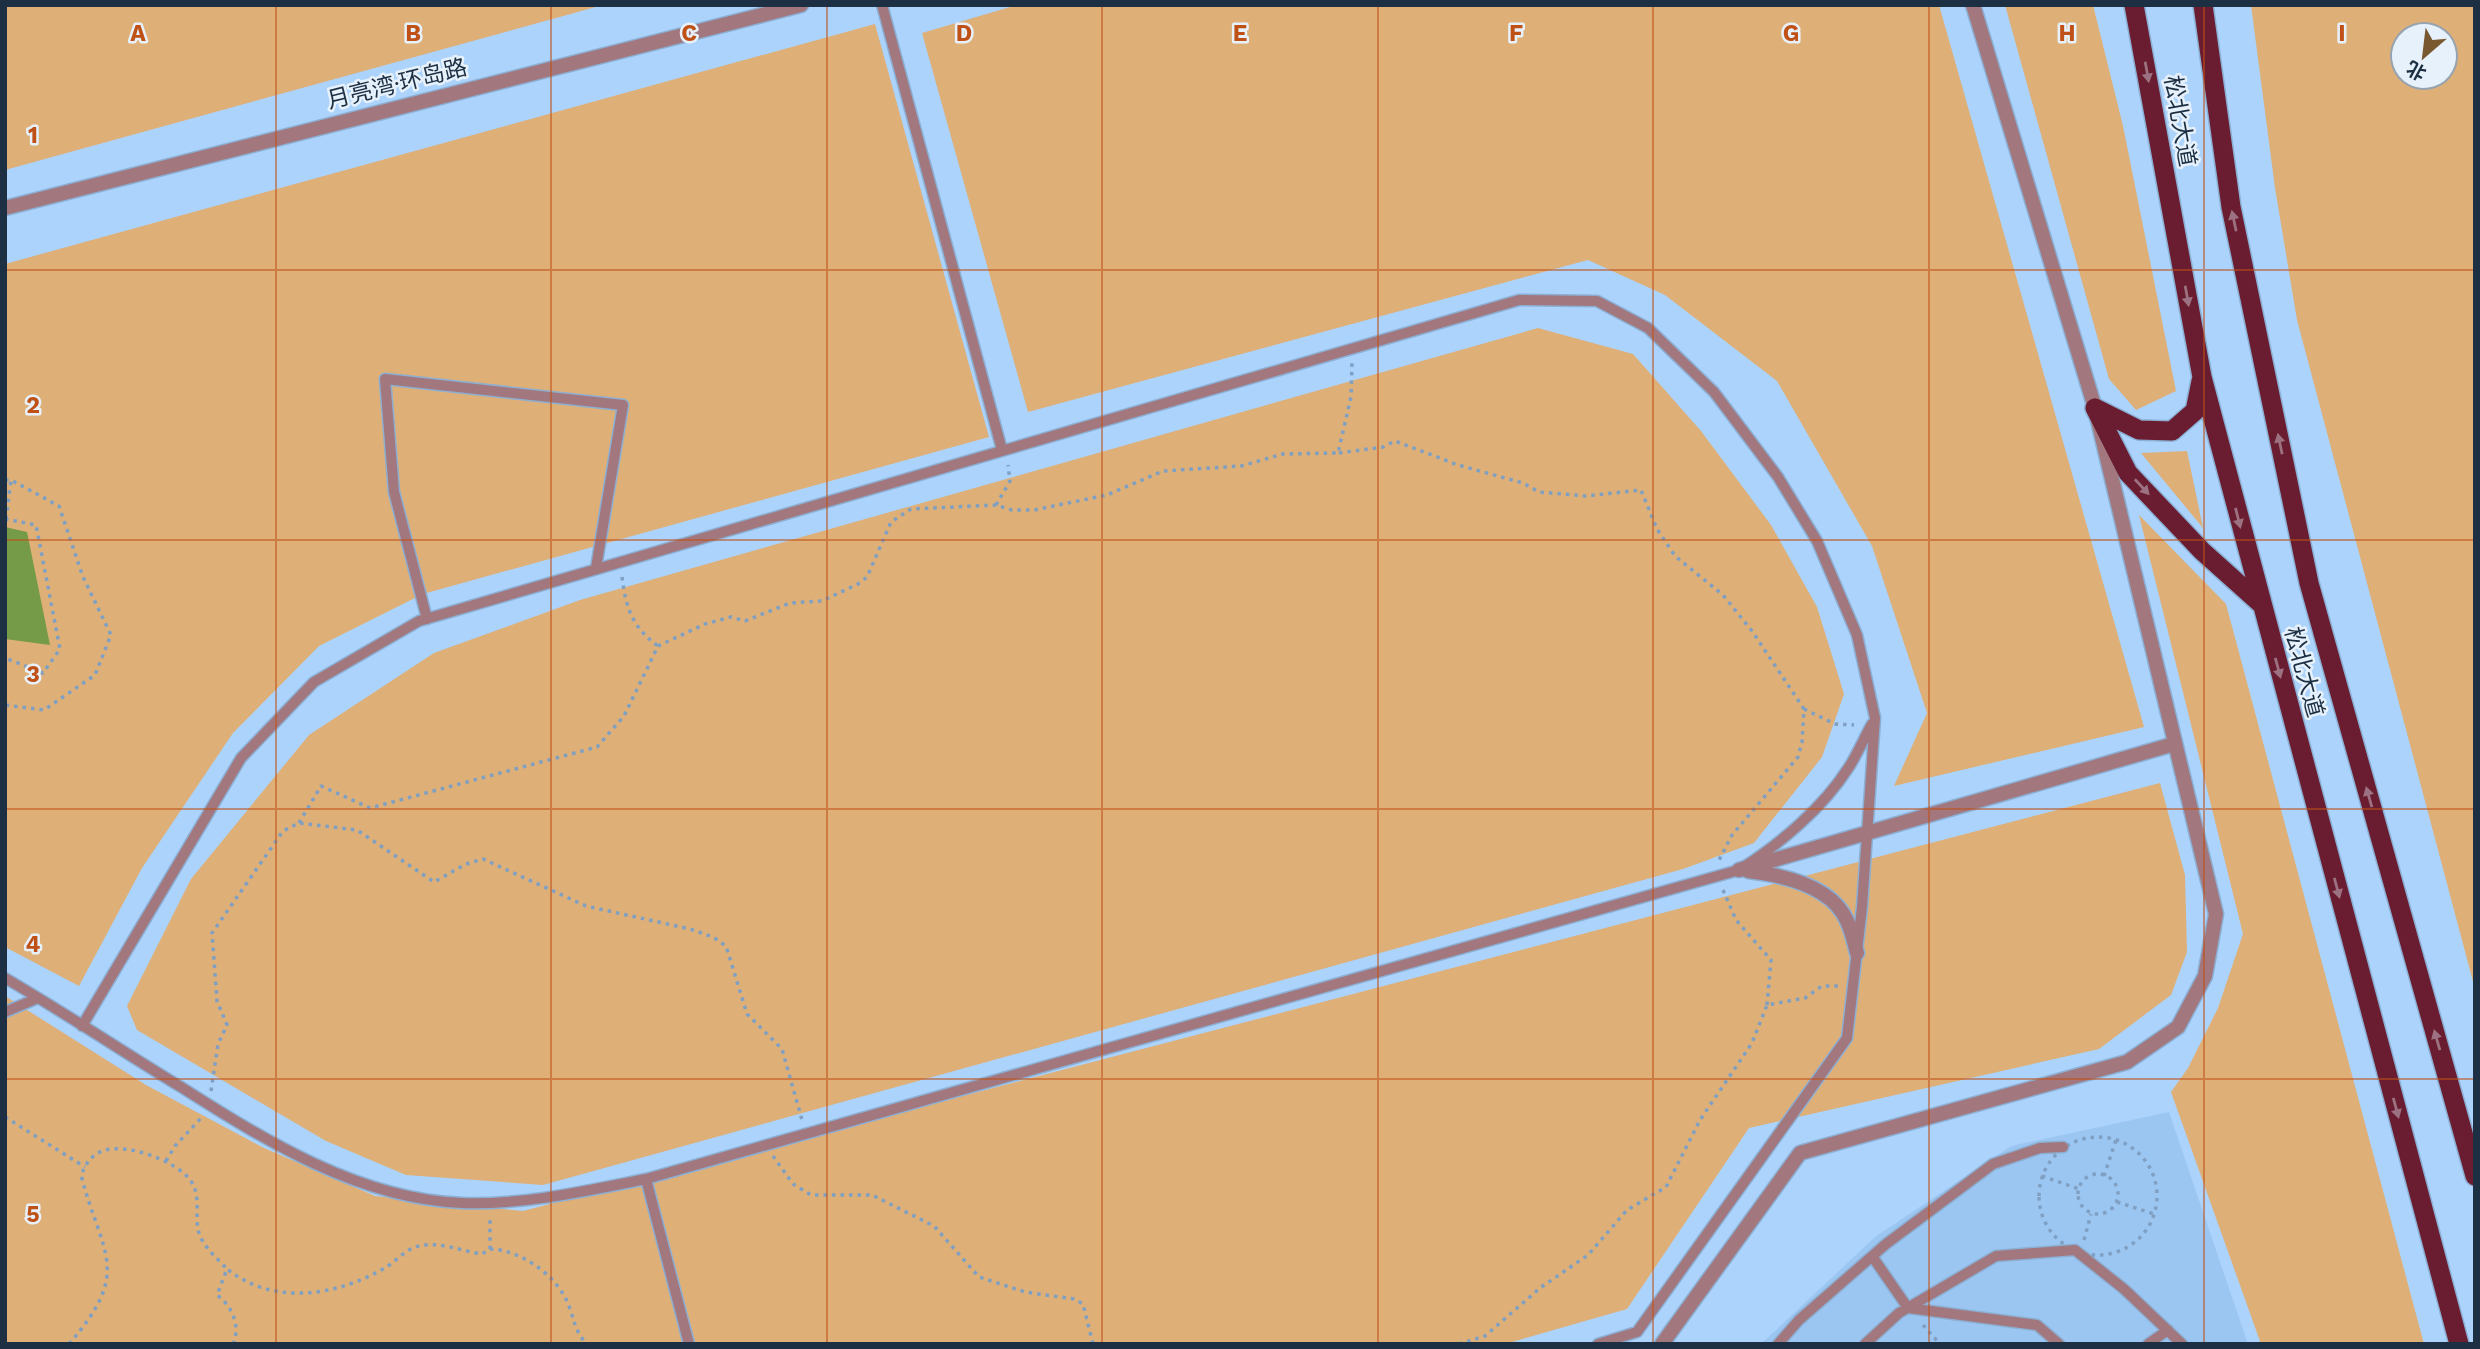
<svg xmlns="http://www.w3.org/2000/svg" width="2480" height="1349" font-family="'Work Sans','Noto Sans SC',sans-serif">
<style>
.built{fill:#9cc6f2}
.green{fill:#deaf77;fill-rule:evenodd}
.water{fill:#759b49}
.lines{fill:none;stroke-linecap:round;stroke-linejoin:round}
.service-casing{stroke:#8cafd3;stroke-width:13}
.minor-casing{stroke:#8cafd3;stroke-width:17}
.tertiary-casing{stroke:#8cafd3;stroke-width:17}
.trunk-casing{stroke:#8cafd3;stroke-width:22}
.path{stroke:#7fa0c3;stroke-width:3.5;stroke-dasharray:3.5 5;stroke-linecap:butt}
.service{stroke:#a2777d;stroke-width:10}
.minor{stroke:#a2777d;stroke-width:14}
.tertiary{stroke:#a2777d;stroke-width:14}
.trunk{stroke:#6a1c30;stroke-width:19}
.oneway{fill:#9c7181}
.grid{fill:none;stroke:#bf5117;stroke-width:2;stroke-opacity:0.55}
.labels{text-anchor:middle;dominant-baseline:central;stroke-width:5;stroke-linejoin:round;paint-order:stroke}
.street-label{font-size:23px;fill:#1c2f43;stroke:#e7f1fb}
.grid-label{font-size:23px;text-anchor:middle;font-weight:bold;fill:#bf5117;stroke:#e7f1fb;stroke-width:5;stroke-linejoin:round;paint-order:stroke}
</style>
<rect width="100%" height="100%" fill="#acd3fc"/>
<path class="built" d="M2169,1112L2248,1344H1761L1875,1237L2011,1146Z"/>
<path class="green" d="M5,5H603L5,170Z
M1017,5H1939L2144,727L1894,786L1927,713L1872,546L1777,381L1665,295L1588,260L1028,412L922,33Z
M2005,5H2093L2123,126L2176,391L2136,410L2109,379Z
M2251,5H2475V989L2297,320L2275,188ZM2403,35H2445V77H2403Z
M875,24L989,437L423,594L319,646L233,733L142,868L79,986L5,947V264Z
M1538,328L1633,354L1701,431L1771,525L1817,607L1844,694L1822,757L1754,843L1683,869L543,1185L406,1175L326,1141L137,1030L127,1006L191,879L309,735L434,653L580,600Z
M2187,451L2203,528L2141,453Z
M2139,515L2226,604L2424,1344H2261L2171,1092L2188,1068L2218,1008L2243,934Z
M2160,783L2185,875L2187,952L2171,995L2099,1049L1749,1128L1627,1309L1505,1344H5V996L146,1085L264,1148L375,1196L523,1211Z"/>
<path class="water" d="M5,527L27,532L50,645L5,639Z"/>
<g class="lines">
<g class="service-casing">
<path id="service" d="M882,5L1002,450
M427,619L394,492L385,379L623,405L596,568
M5,978C65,1013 122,1051 181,1087C266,1141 359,1199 462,1203C525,1205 585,1191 646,1179L1739,870C1780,844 1823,808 1849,767C1858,753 1864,738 1872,724
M5,1012L38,998
M82,1026L241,758L314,682L419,621L1519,300L1597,301L1648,328L1714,392L1778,477L1817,541L1857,635L1875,718L1862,907L1847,1038L1637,1332L1598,1344
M646,1179L689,1344
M1872,1256L1908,1308L2037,1325L2059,1344
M1778,1344L1799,1320L1886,1244L1993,1164L2040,1148L2063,1147
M1865,1344L1899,1313L1996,1256L2075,1250L2124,1289L2182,1344
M2148,1344L2168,1330"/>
</g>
<g class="minor-casing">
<path id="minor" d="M5,208L801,5
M1739,870L2174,744
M1748,871C1782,875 1832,886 1847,921C1852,931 1854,942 1857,953"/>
</g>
<g class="tertiary-casing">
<path id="tertiary" d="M1662,1344L1800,1153L2127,1062L2178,1027L2205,976L2216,914L2095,408L1973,5"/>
</g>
<g class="trunk-casing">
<path id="trunk" d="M2134,5L2202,377L2459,1344
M2203,5L2231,207L2309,583L2475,1176
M2095,408L2128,473L2202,551L2260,603
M2095,408L2139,430L2172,431L2195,411L2201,381"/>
</g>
<path class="path" d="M1339,453L1383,447L1395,441L1458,465L1523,483L1539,492L1586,496L1641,490L1657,529L1675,556L1723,595L1752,631L1804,709L1802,742L1798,757L1732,835L1718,862
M5,480H11L59,506L83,577L111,635L95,675L44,710L5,705
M996,505L1010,481L1008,465
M5,519L36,525L60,649L43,673L5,658
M6,519L11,480
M622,577C626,608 632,627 658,646
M1804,709L1835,724L1854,725
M299,823L321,786L370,808L597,747L624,716L658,646L705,624L731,617L745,621L790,603L822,601L858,584L867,577L891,522L911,509L996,505L1012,510H1034L1107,495L1163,471L1241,466L1283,454L1338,453L1351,397L1352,363
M1723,890L1736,920L1771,960L1767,1005
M211,1091L218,1044L227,1025L217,1001L212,933L283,831L299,823L357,830L434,882L466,864L483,859L586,906L690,929L713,937L726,946L747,1014L782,1049L802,1120
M5,1117L85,1167
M2039 1196a59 59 0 1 1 118 0a59 59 0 1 1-118 0Z
M773,1156L793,1184L811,1195H872L934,1226L979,1277L1025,1292L1074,1299L1083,1304L1093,1344
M166,1161L175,1146L202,1117
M2078 1194a20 20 0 1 1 40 0a20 20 0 1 1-40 0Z
M2042,1176L2079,1189
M2104,1176L2116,1140
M2117,1202L2154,1214
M2084,1240L2091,1214
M490,1249C522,1250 560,1277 570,1309C575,1323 576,1333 587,1344
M1923,1325L1940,1344
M69,1344C133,1270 102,1256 81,1175C86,1164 90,1156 102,1151C126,1142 177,1161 191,1181C201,1196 195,1213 198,1229C201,1245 216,1257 226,1268
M233,1344C241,1326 232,1306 217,1295L227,1269C272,1305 334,1297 383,1269C395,1263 405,1249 419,1246C439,1241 461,1251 482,1254L490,1249V1217
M1459,1344L1485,1336L1540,1288L1588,1255L1627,1210L1666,1187L1700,1120L1752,1043L1767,1005L1805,998L1822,986H1838"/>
<use href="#service" class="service"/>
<use href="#minor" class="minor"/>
<use href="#tertiary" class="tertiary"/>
<use href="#trunk" class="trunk"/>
</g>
<defs><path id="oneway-solid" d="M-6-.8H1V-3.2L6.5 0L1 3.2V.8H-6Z" transform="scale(1.75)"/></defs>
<g class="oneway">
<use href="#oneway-solid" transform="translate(2147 72) rotate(80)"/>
<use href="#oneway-solid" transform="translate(2234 221) rotate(-102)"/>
<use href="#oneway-solid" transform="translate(2187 296) rotate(80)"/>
<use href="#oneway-solid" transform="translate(2280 444) rotate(-102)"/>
<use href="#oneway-solid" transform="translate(2142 487) rotate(47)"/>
<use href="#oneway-solid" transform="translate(2238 518) rotate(76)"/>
<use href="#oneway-solid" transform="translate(2278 668) rotate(75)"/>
<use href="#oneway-solid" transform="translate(2369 797) rotate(-106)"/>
<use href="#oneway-solid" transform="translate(2337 888) rotate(75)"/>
<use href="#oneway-solid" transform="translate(2437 1040) rotate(-106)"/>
<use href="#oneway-solid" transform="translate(2396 1108) rotate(75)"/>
</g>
<path class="grid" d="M276,5V1344M551,5V1344M827,5V1344M1102,5V1344M1378,5V1344M1653,5V1344M1929,5V1344M2204,5V1344M5,270H2475M5,540H2475M5,809H2475M5,1079H2475"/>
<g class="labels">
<g class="street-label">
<text transform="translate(397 84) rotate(-14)">月亮湾·环岛路</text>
<text transform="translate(2180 121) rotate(80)">松北大道</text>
<text transform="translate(2304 672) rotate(75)">松北大道</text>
</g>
</g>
<g class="grid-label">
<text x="138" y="41">A</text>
<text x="413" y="41">B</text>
<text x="689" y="41">C</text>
<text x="964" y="41">D</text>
<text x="1240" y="41">E</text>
<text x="1516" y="41">F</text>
<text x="1791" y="41">G</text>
<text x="2067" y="41">H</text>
<text x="2342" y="41">I</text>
<text x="33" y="143">1</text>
<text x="33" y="413">2</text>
<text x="33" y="682">3</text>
<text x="33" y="952">4</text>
<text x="33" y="1222">5</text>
</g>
<rect width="2480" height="1349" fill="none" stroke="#1c2f43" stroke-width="14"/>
<g transform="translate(2424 56) rotate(208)"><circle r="33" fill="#e7f1fb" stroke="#96a3b1" stroke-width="2"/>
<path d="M0-5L12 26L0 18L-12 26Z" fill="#79582f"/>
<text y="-10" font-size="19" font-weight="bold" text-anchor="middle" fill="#1c2f43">北</text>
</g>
</svg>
